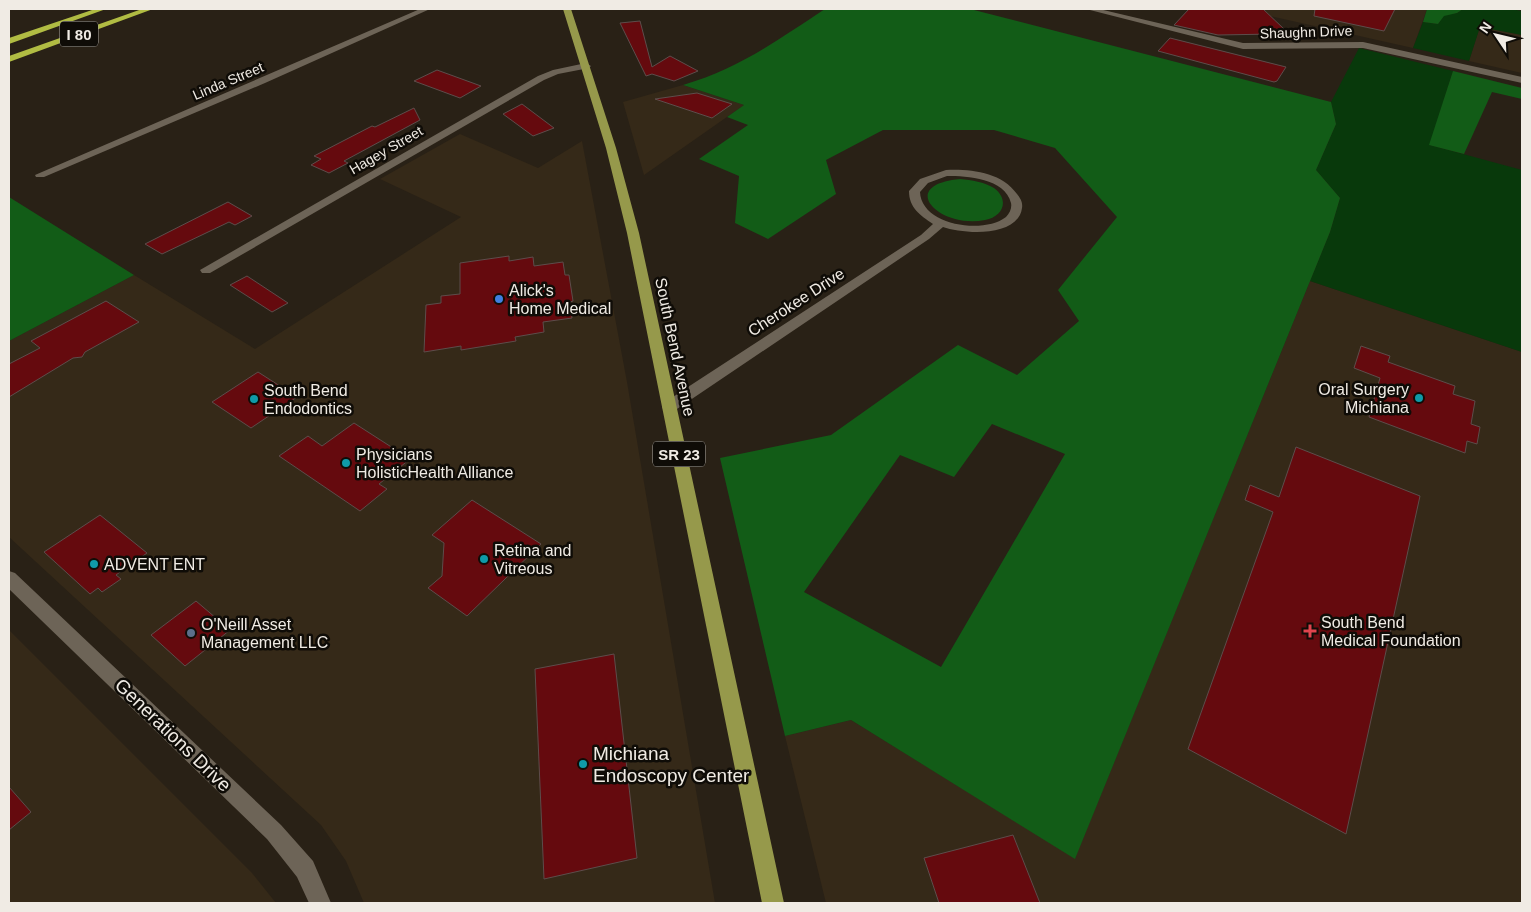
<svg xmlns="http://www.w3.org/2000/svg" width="1531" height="912" font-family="Arial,sans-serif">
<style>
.built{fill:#352918}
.green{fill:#08390b}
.forest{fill:#125c17;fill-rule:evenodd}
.building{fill:#650a0e;stroke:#5d4d4b}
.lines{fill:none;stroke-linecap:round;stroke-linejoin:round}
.minor{fill:#6d6457;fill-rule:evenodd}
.major{fill:#96994b;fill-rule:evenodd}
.highway{fill:#b1bc43;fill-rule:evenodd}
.shop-dot{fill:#3f7fe0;stroke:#0f0c07;stroke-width:2}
.culture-dot{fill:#0f9aa8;stroke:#0f0c07;stroke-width:2}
.health-dot{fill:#e0444e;stroke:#0f0c07;stroke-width:2}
.service-dot{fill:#5c6f8a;stroke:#0f0c07;stroke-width:2}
.labels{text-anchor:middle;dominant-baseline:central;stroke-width:5;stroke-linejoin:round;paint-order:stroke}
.far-street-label{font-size:14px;fill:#f0ebe4;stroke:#0f0c07}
.shield{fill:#0f0c07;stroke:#aca8a2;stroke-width:1}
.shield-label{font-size:15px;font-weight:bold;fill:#f0ebe4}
.poi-label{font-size:16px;fill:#f0ebe4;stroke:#0f0c07;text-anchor:start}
.street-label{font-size:16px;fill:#f0ebe4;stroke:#0f0c07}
.near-street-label{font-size:19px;fill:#f0ebe4;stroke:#0f0c07}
.near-poi-label{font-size:19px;fill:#f0ebe4;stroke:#0f0c07;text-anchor:start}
</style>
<rect width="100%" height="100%" fill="#292116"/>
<path class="built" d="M1239,9H1427L1413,48Z
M1480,26L1522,35V73L1469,61Z
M683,85L744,105L644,175L623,102Z
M460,134L538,168L582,141L627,382L715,903H364L346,861L321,825L9,537V341L134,275L255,349L461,217L380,179Z
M1310,281L1522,352V903H826L785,736L851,720L1075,858Z
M9,630L252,873L276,903H9Z"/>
<path class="green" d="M1463,9H1511L1522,11V35L1480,27L1469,61L1413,48L1423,22L1438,24L1444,15L1457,13Z
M1359,48L1453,71L1430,145L1522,170V352L1310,281L1330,232L1340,198L1316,170L1336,124L1331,102Z"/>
<path class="forest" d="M825,9H970L1331,102L1336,124L1316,170L1340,198L1330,232L1075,859L851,720L785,736L720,458L831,435L958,345L1017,375L1079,321L1058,290L1117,217L1055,148L994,130H883L826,160L836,194L768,239L735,223L739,176L699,159L748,125L727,117L744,105L683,85C740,68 776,41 825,9ZM992,424L1065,454L941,667L804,592L900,455L954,477Z
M1427,9H1463L1457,13L1444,16L1438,24L1423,22Z
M1453,71L1522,88V99L1492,92L1464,154L1429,145Z
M960,179C972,180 984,182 994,188C1010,200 1003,217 985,220C939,229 896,185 960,179Z
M9,197L134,275L9,341Z"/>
<path class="building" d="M1189,9H1263L1284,29L1274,31V34L1218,35L1174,25Z
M1315,9H1395L1384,31L1314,16Z
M640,21L652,67L670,56L698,71L674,81L652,74L646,76L620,23Z
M1170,38L1286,67L1277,81L1274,82L1158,51Z
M437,70L481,86L460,98L414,81Z
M697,93L732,104L712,118L655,99Z
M522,104L554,128L533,136L503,114Z
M414,108L420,120L344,161L348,163L329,173L311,165L321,159L314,156L372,126L375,127Z
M228,202L252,216L235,225L229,222L162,254L145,244Z
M509,256V261L533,257L534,266L563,262L565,275H569L573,301L570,302L572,318L543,322L544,332L515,337L516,341L461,350V346L424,352L426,305L441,303V296L460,294V263Z
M247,276L288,303L272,312L230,285Z
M106,301L139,322L85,352L82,357L73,358L9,397V364L40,348L31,341Z
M1361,346L1390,356L1388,362L1455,386L1453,394L1475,401L1471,424L1480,427L1477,444L1467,441L1465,453L1369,417L1380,378L1354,368Z
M258,372L297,397L251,428L212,402Z
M354,423L410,459L379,484L387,489L360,511L279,456L308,436L322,446Z
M1296,447L1420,496L1346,834L1188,749L1273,512L1245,500L1250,485L1279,497Z
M472,500L541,544L467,616L428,588L442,576L444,543L432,535Z
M100,515L147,553L116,575L121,579L102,592L98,588L90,594L44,552Z
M196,601L230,630L185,666L151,635Z
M614,654L637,858L544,879L535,669Z
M9,787L31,812L9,830Z
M1013,835L1040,903H939L924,858Z"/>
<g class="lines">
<path class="minor" d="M420,9H430L265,83L44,177H36L35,175Z
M1086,9H1099L1243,43L1363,42L1522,77V83L1363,48L1243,49Z
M586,63L591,66L589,68L558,74L544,80L210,273H202L200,270L538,76L553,70Z
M946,170C971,169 1001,172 1017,194C1020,198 1023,202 1022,208C1018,238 963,234 943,227L929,239L674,411H664L662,407L664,403L691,385L921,235L933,224C920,215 909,208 909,191L920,179ZM947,176C967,176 1005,178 1011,203C1012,208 1010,213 1006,217C983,235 921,225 920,192L928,183Z
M9,571L15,573L281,825L313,861L331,903H309L297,877L267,839L9,589Z"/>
<path class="major" d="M563,9H571L616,148L639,233L784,903H762L627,233L606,148Z"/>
<path class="highway" d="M95,9H106L9,44V38Z
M142,9H153L9,62V56Z"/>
</g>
<circle class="shop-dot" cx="499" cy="299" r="5"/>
<g class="culture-dot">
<circle cx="1419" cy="398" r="5"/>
<circle cx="254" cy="399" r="5"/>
<circle cx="346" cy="463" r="5"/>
<circle cx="484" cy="559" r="5"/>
<circle cx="94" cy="564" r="5"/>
<circle cx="583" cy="764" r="5"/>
</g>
<path class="health-dot" d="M1307.5 623.5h5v5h5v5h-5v5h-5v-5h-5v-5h5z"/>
<circle class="service-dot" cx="191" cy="633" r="5"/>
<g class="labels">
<g class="far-street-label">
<text transform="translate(1306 32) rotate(-2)">Shaughn Drive</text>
<text transform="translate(228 81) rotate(-23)">Linda Street</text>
<text transform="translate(386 150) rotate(-30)">Hagey Street</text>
</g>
<g class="shield">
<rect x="60" y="21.5" width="38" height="25" rx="4"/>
<rect x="653" y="441.5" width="52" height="25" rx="4"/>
</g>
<g class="shield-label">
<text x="79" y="34">I 80</text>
<text x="679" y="454">SR 23</text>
</g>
<g class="poi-label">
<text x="509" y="290">Alick's<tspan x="509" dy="18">Home Medical</tspan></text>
<text x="1409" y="389" text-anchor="end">Oral Surgery<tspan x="1409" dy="18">Michiana</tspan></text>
<text x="264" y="390">South Bend<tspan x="264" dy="18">Endodontics</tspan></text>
<text x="356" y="454">Physicians<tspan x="356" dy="18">HolisticHealth Alliance</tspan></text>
<text x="494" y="550">Retina and<tspan x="494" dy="18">Vitreous</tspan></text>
<text x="104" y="564">ADVENT ENT</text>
<text x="1321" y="622">South Bend<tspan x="1321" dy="18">Medical Foundation</tspan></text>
<text x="201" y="624">O'Neill Asset<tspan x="201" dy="18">Management LLC</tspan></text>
</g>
<g class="street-label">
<text transform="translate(796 302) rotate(-33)">Cherokee Drive</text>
<text transform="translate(675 347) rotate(78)">South Bend Avenue</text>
</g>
<g class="near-street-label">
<text transform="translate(173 735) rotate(44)">Generations Drive</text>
</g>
<g class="near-poi-label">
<text x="593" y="753">Michiana<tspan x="593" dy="22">Endoscopy Center</tspan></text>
</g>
</g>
<rect width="1531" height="912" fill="none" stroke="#f0ebe4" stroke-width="20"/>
<g transform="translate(1496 35) rotate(305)" stroke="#0f0c07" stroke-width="4" paint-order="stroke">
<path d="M0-4L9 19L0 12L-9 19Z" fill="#f0ebe4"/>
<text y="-8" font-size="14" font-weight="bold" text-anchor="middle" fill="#f0ebe4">N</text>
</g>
</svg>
